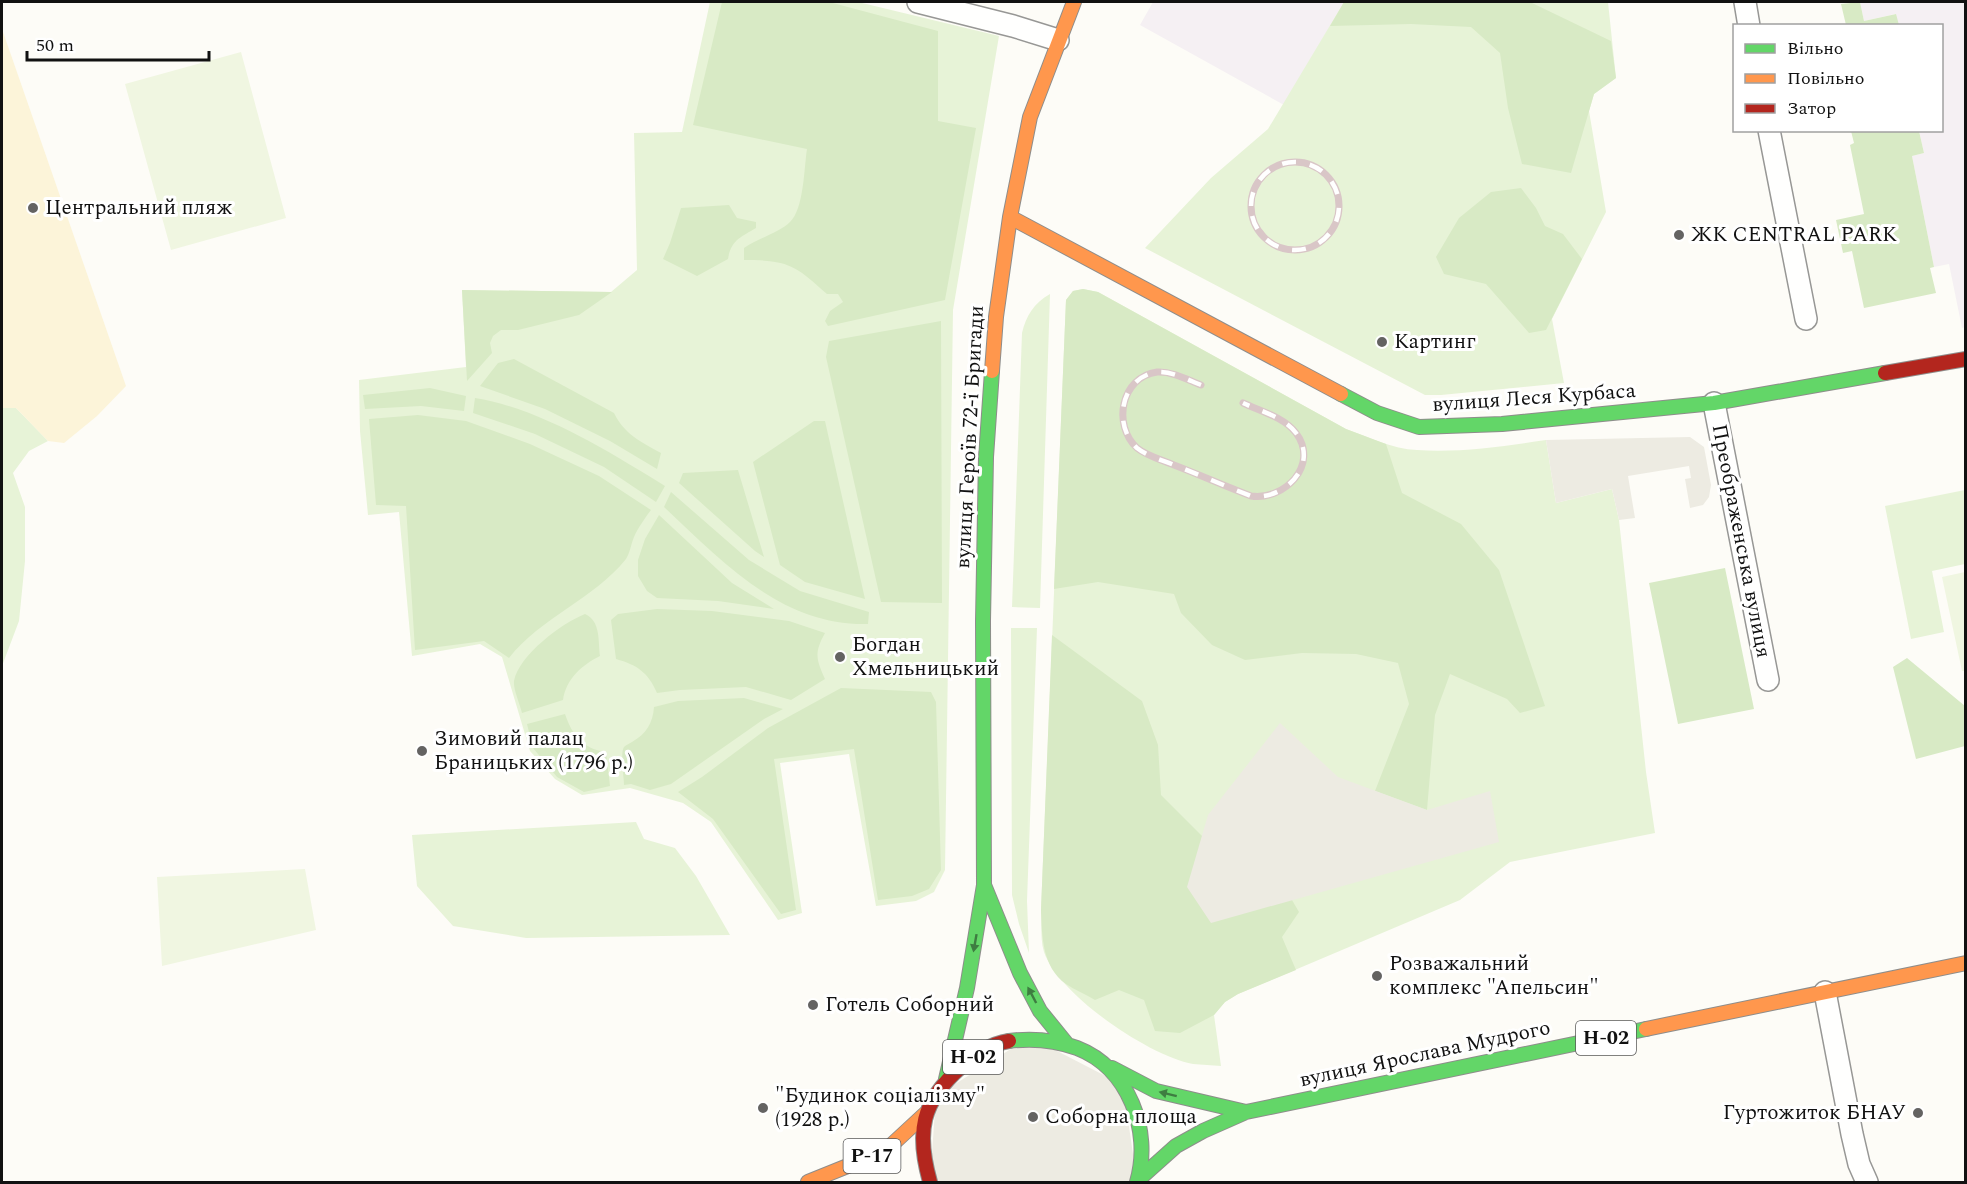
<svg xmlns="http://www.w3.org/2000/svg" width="1967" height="1184" font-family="Spectral,serif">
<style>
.industrial{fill:#f5f0f3}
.green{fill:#e7f3d7}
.forest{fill:#d8eac5}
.sand{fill:#fcf4d9}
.pitch{fill:#f0f6e1}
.plaza{fill:#edebe2}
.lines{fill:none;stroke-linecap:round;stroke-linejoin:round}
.street-casing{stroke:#979795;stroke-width:24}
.fast-casing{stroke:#8e8d8b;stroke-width:16}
.slow-casing{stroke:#8e8d8b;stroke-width:16}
.jam-casing{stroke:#8e8d8b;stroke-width:16}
.street{stroke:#fffffe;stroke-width:21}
.fast{stroke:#63d668;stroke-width:14}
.slow{stroke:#ff974d;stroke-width:14}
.jam{stroke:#b3261e;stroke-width:14}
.rail-casing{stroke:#d9c6c7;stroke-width:7}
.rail{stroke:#fff;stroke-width:4.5;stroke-dasharray:14;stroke-linecap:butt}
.oneway{fill:#3e7d41}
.poi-dot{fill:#646362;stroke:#fff;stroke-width:2}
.labels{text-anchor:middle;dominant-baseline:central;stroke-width:6;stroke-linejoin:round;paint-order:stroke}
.shield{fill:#fff;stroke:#585858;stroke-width:1.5}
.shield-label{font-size:20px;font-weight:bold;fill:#111}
.poi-label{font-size:21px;fill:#111;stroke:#fff;text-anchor:start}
.street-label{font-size:21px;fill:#111;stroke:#fff}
</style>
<rect width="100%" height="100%" fill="#fdfcf7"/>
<path class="industrial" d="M1153,2H1344L1284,105L1140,25Z
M1860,2H1965V327L1962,328L1949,264L1934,267L1912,156L1924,153L1919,131L1942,130V26L1899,25L1895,14L1864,21Z"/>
<path class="green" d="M710,2H858L999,36L953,310L945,870L934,892L916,901L876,906L849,754L780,763L802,913L778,920L711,822L683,803L630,788L582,795L555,779L530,751L502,657L480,644L412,656L399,512L368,515L360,431L359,380L466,367L462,290L611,292L637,270L634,133L682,132Z
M1344,2H1608L1616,78L1594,94L1589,111L1606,212L1552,319L1564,383L1441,395H1425L1145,248L1211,178L1268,129Z
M1083,289L1098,292L1346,429C1369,437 1392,449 1417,450C1458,453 1506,446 1546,440L1556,503L1612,489L1619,520L1646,772L1655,833L1510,862L1460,900L1238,994L1225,1002L1214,1015L1221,1066C1212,1065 1202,1065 1193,1064C1149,1056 1059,995 1044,952C1040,939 1042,924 1041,910L1066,300L1073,291Z
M1050,294L1040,608L1012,607L1022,333C1026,316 1034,303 1050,294Z
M2,408H16L48,441L29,451L13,473L25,507V561L19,621L2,666Z
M1965,490V564L1932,571L1944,632L1911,639L1885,506Z
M1011,628H1037L1027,901L1029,953L1019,924L1012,895Z
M636,822L644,839L675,848L696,876L730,935L526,938L453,926L417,886L412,835Z"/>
<path class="forest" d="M722,2H829L938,31V121L976,128L945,300L828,326L825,321L830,311L843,302L838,294H827C795,265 788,260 744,260V248C758,238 779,233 790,222C804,209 804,168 807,149L693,125Z
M1344,2H1530L1611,41L1616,78L1594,94L1571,173L1522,164L1508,108L1500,53L1471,27L1411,24L1330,26Z
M1860,2L1864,21L1896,14L1899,25H1846L1841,4Z
M1851,131H1919L1924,153L1912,156L1934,267L1930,268L1936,293L1864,308L1852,251L1843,253L1836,220L1864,214L1850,145L1854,143Z
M1521,188L1536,208L1545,226L1563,234L1582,259L1546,330L1529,333L1486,284L1444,274L1436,257L1459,218L1491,192Z
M729,205L737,218L756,222V228C741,237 731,240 728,259L697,276L663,259L670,243L681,208Z
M1083,289L1098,292L1346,429L1386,444L1402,493L1461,524L1499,570L1545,706L1520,713L1507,699L1450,674L1435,715L1427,810L1375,791L1409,704L1398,663L1356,654L1302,653L1245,660L1212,645L1181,613L1174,594L1098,582L1054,589L1066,300L1073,291Z
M462,290L612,292L579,315L518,330H501L493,336L490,343L492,353L467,381Z
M941,321L942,603L881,602L826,357L829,341Z
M514,359L614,413C624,434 641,442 661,453L657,469L610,441L545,409L480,386L498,363Z
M430,388L466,396L464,411L421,406L365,409L363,395Z
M475,398C539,408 610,452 665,486L656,502L604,467L535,434L473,413Z
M418,415L466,421L530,444L599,476L651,510C645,518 638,528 634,537C631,544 630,553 626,559C593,600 541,617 509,658L484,641L415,650L406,506L376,505L369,419Z
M814,421H825L865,599L805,582L780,565L753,462Z
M738,470L764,557L755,551L679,483L683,473Z
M671,492L749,560L800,591L869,612L868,624C781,626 723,562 664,507Z
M659,515L732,583L774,609L718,601L657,598L647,591L638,576V560L645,539Z
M1725,568L1754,709L1678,724L1649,583Z
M657,609L712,611L789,621L825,633C814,653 816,659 825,679L791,700L746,687L680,690L657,693C648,672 637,665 616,659L611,620L618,614Z
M585,614C601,621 598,641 600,656C582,665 566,679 563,700L522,713C520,704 513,689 514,681C519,655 562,623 585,614Z
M1052,635L1142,701L1158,745L1161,795L1202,836L1292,900L1299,912L1282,937L1296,970L1238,994L1225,1002L1214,1015L1180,1033L1155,1031L1144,1000L1119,990L1095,1000C1085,994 1075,990 1066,984C1042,967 1042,936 1041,910Z
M1907,658L1965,706V746L1916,759L1893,667Z
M841,688L931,692L936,702L941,870L929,889L912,896L878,900L854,749L774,759L796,910L781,914L713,819L678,792L702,777L768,728Z
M744,698L783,709L764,719L671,784L650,790L631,784L624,785C624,777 620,753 624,747C626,745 630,743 632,742C646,734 653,723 654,707L678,701Z
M565,714C572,735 583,749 606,752L610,786L584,792L557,777L533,748L527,724Z"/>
<path class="sand" d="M2,29L126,386L97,416L64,443L48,441L16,408H2Z"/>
<path class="pitch" d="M241,52L286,218L171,250L125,84Z
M1965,572L1966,671H1962L1942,577Z
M305,869L316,930L162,966L157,877Z"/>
<path class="plaza" d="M1690,437L1704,447L1711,485L1709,497L1703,505L1690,508L1685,479L1691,478L1689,466L1628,476L1635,518L1619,520L1612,489L1556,503L1546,440Z
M1280,723L1338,777L1427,810L1490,791L1499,842L1211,923L1187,887L1208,815Z
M1030,1037L1123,1085L1137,1182H930L936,1096Z"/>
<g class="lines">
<g class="street-casing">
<path id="street" d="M918,2L1013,26L1058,40
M1745,2L1749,26
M1769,130L1806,319
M1714,403L1768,680
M1825,992L1852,1134L1859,1164L1867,1182"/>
</g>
<g class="fast-casing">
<path id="fast" d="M1341,394L1377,413L1419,427L1502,424L1714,403L1885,373
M984,885L1020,973L1040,1011L1066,1043
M1009,1041C1032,1038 1055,1040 1077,1048C1129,1068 1152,1131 1137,1182
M1112,1068L1156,1091L1246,1112
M946,1079L967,988L984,885L983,621L986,457L992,371
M1138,1180L1176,1146L1203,1131L1246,1112L1646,1029"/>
</g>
<g class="slow-casing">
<path id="slow" d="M1010,217L1341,394
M992,371L996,317L1010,217L1030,117L1074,2
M1646,1029L1966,963
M808,1182L885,1151L925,1114"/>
</g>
<g class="jam-casing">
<path id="jam" d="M1885,373L1966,359
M930,1182C916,1132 921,1102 961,1067C976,1054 990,1044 1009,1041"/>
</g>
<use href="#street" class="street"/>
<use href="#fast" class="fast"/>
<use href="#slow" class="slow"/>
<use href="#jam" class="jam"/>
<g class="rail-casing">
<path id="rail" d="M1251 206a44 44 0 1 1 88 0a44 44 0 1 1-88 0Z
M1201,385C1188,380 1172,371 1157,372C1121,377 1112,425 1137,448C1147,456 1162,460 1174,465C1200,475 1225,486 1251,496C1284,501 1320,465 1296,433C1284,417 1260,411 1243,403"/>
</g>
<use href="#rail" class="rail"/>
</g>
<defs><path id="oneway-solid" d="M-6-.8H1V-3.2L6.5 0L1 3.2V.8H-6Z" transform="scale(1.5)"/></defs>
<g class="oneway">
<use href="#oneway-solid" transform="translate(975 943) rotate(100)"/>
<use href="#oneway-solid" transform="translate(1032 995) rotate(-118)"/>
<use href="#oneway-solid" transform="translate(1168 1094) rotate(-166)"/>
</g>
<g class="poi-dot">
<circle cx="33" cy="208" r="6"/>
<circle cx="1679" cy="235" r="6"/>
<circle cx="1382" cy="342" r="6"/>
<circle cx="840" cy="657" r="6"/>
<circle cx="422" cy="751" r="6"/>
<circle cx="1377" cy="976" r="6"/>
<circle cx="813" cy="1005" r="6"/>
<circle cx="763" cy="1108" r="6"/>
<circle cx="1918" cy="1113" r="6"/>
<circle cx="1033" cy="1117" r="6"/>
</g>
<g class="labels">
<g class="shield">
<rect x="1576" y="1021" width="60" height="34" rx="4.5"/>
<rect x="943" y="1040" width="60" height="34" rx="4.5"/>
<rect x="843.5" y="1139" width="57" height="34" rx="4.5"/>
</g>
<g class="shield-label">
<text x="1606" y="1038">Н-02</text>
<text x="973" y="1057">Н-02</text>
<text x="872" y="1156">Р-17</text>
</g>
<g class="poi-label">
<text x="45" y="208">Центральний пляж</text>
<text x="1691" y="235">ЖК CENTRAL PARK</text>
<text x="1394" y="342">Картинг</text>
<text x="852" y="645">Богдан<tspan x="852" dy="24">Хмельницький</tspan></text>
<text x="434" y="739">Зимовий палац<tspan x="434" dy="24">Браницьких (1796 р.)</tspan></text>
<text x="1389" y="964">Розважальний<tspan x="1389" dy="24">комплекс "Апельсин"</tspan></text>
<text x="825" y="1005">Готель Соборний</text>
<text x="775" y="1096">"Будинок соціалізму"<tspan x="775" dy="24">(1928 р.)</tspan></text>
<text x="1906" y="1113" text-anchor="end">Гуртожиток БНАУ</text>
<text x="1045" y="1117">Соборна площа</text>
</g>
<g class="street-label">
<text transform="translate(1534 398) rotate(-4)">вулиця Леся Курбаса</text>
<text transform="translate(970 437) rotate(-87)">вулиця Героїв 72-ї Бригади</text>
<text transform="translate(1741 541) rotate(79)">Преображенська вулиця</text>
<text transform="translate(1425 1054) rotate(-12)">вулиця Ярослава Мудрого</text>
</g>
</g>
<rect width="1967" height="1184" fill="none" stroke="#111111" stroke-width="6"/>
<rect x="1733" y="24" width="210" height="108" fill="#ffffff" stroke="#a0a0a0" stroke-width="1.5"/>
<rect x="1745" y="44" width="30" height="9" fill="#63d668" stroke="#a0a0a0" stroke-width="1.5"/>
<text x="1787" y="54" font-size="18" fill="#111111">Вільно</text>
<rect x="1745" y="74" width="30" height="9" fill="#ff974d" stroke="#a0a0a0" stroke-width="1.5"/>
<text x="1787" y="84" font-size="18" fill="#111111">Повільно</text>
<rect x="1745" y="104" width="30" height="9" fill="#b3261e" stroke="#a0a0a0" stroke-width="1.5"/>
<text x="1787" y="114" font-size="18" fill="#111111">Затор</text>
<path d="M27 51v9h182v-9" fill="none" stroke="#111111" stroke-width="3"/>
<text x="36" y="51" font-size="18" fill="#111111" stroke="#ffffff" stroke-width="4.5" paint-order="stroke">50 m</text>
</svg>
